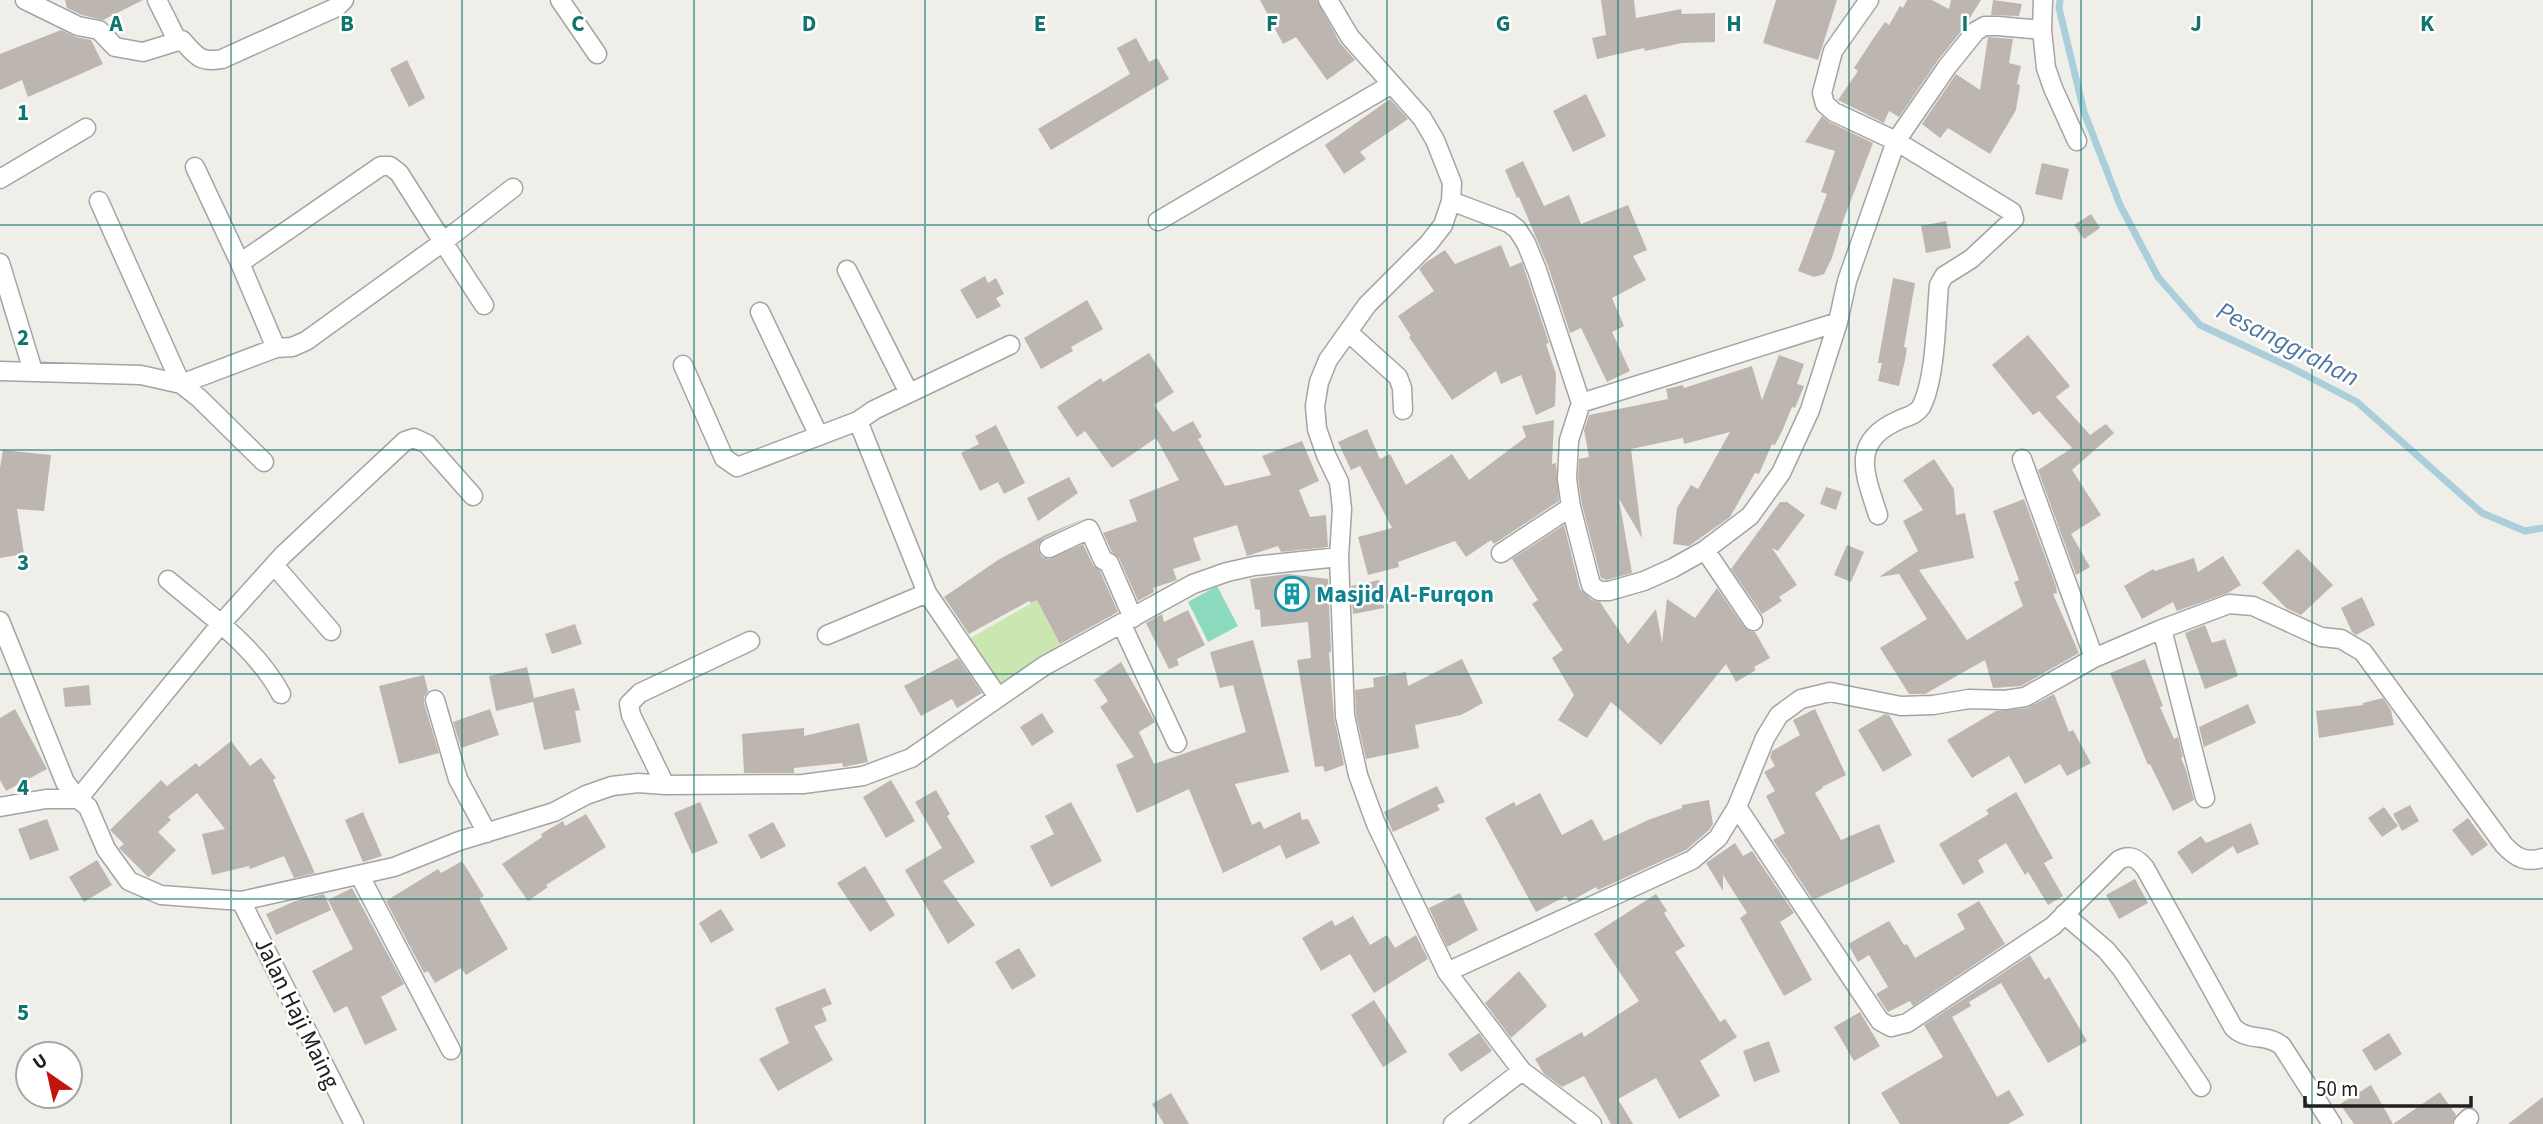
<svg xmlns="http://www.w3.org/2000/svg" width="2543" height="1124" font-family="'Source Sans 3',sans-serif">
<style>
.grass{fill:#cae6b1}
.pitch{fill:#8bdabe}
.lines{fill:none;stroke-linecap:round;stroke-linejoin:round}
.stream{stroke:#abcedb;stroke-width:7}
.building{fill:#bdb6b0}
.street-casing{stroke:#a4a4a4;stroke-width:21}
.street{stroke:#fff;stroke-width:18}
.grid{fill:none;stroke:#0f766e;stroke-width:2;stroke-opacity:0.55}
.labels{text-anchor:middle;dominant-baseline:central;stroke-width:5;stroke-linejoin:round;paint-order:stroke}
.culture-label{font-size:24px;font-weight:bold;fill:#0d838f;stroke:#fff;text-anchor:start}
.street-label{font-size:24px;fill:#202020;stroke:#fff}
.water-label{font-size:26px;font-style:italic;fill:#4f76a3;stroke:#fff}
.grid-label{font-size:23px;text-anchor:middle;font-weight:bold;fill:#0f766e;stroke:#fff;stroke-width:5;stroke-linejoin:round;paint-order:stroke}
</style>
<rect width="100%" height="100%" fill="#f0eee8"/>
<path class="grass" d="M1037,600L1064,651L1002,691L967,640Z"/>
<path class="pitch" d="M1217,586L1238,626L1208,642L1188,602Z"/>
<g class="lines">
<path class="stream" d="M2060,0L2059,8L2084,112L2120,205L2158,277L2200,325L2292,368L2357,402L2482,513L2525,531L2543,528"/>
</g>
<path class="building" d="M65,0H143L103,20L82,15L67,8Z
M1260,0H1317L1340,43L1355,60L1327,80L1296,37L1283,44Z
M1601,0H1634L1636,18L1681,9L1682,14L1715,13V42L1682,43L1645,51L1644,48L1597,59L1592,38L1606,35Z
M1776,0H1837L1818,60L1763,43Z
M1907,0H1932L1949,9L1951,0H1981L1963,29L1938,60L1899,117L1889,111L1884,123L1838,100L1858,71L1854,68L1875,36L1885,22L1889,25L1900,6L1903,8Z
M1993,0L2022,4L2019,16L1991,15Z
M61,30L76,37L91,40L103,64L28,97L22,80L0,90V54Z
M1988,37L2013,39L2009,63L2021,66L2017,84L2020,85L2016,110L1990,154L1948,128L1940,138L1922,124L1956,74L1980,90Z
M1136,38L1149,62L1157,58L1169,79L1051,150L1038,129L1130,74L1117,48Z
M407,60L425,98L409,107L390,69Z
M1586,94L1606,136L1573,152L1553,111Z
M1390,99L1408,119L1360,152L1366,159L1344,174L1325,145Z
M1822,116L1829,122L1873,143L1843,221L1832,258L1824,274L1814,277L1798,271L1827,194L1821,192L1835,151L1805,142Z
M1523,161L1544,206L1569,195L1581,224L1628,205L1647,250L1633,256L1646,280L1612,298L1624,326L1612,332L1630,371L1607,382L1581,328L1570,333L1548,266L1519,197L1517,198L1505,170Z
M2042,163L2069,169L2062,200L2035,194Z
M2091,214L2100,228L2084,239L2074,225Z
M1946,221L1951,248L1926,253L1921,226Z
M1501,245L1510,267L1522,262L1549,343L1546,344L1556,374L1555,406L1536,415L1521,375L1501,384L1496,371L1452,400L1409,337L1411,336L1398,316L1434,291L1419,269L1425,263L1445,250L1455,264Z
M985,276L988,283L996,278L1004,294L996,298L1001,306L977,319L960,290Z
M1893,278L1915,283L1904,347L1907,348L1905,360L1899,386L1878,381L1882,363H1878Z
M1087,300L1103,329L1071,347L1073,351L1041,369L1024,338Z
M2028,335L2070,386L2056,397L2090,435L2106,424L2114,433L2072,470L2101,515L2071,534L2090,567L2076,575L2038,470L2072,448L2039,411L2033,415L1992,365Z
M1149,353L1174,392L1154,405L1173,432L1193,421L1202,437L1198,439L1225,486L1271,475L1262,456L1302,441L1319,481L1299,490L1310,517L1326,515L1328,547L1281,552L1278,546L1247,556L1237,525L1193,538L1201,560L1173,569L1177,580L1153,588L1154,592L1138,601L1119,558L1112,552L1103,533L1137,521L1129,500L1179,480L1156,438L1112,468L1085,431L1077,437L1057,407L1101,378L1103,382Z
M1779,355L1804,364L1797,384L1804,386L1795,408L1792,407L1783,429L1775,445L1772,444L1759,474L1755,473L1730,517L1689,546L1673,544L1677,508L1691,485L1698,489L1730,432L1684,444L1683,438L1631,449L1642,538L1619,499L1632,573L1607,580L1601,578L1582,505L1578,478L1579,459L1589,457L1584,430L1589,415L1668,399L1666,389L1683,385L1684,388L1752,366L1762,400Z
M1554,420L1552,464L1556,463L1559,501L1494,544L1491,540L1466,557L1455,541L1398,562L1399,567L1368,575L1358,537L1392,528L1360,466L1351,470L1338,442L1367,429L1380,459L1390,454L1406,485L1452,454L1469,480L1526,437L1522,426Z
M996,425L1025,483L1004,494L998,482L980,491L961,453L979,444L975,436Z
M3,450L51,455L44,511L17,509L24,554L0,558V468Z
M1934,459L1954,489L1956,515L1965,513L1974,558L1919,570L1967,640L2023,606L2014,582L2019,580L1993,511L2024,499L2056,586L2057,593L2053,594L2079,653L2021,686L1993,688L1985,660L1925,694H1909L1880,648L1927,619L1899,574L1879,577L1918,551L1903,521L1923,510L1903,480Z
M1069,477L1078,493L1038,521L1027,498Z
M1826,487L1842,492L1836,510L1820,504Z
M1780,502H1787L1805,515L1778,551L1772,548L1797,585L1779,597L1782,601L1762,614L1731,569Z
M1083,519L1044,538L1038,546L1039,552L1042,557L1049,559L1083,544L1093,565L1100,571L1118,612L1060,644L1037,600L1031,603L1029,601L969,634L944,597L998,560L1045,535Z
M1564,525L1580,589L1592,600L1600,602L1628,644L1656,609L1662,643L1667,599L1695,618L1717,588L1744,627L1749,631L1755,632L1770,658L1754,667L1756,670L1736,682L1726,664L1661,745L1611,702L1587,738L1558,720L1574,695L1552,658L1563,650L1532,604L1538,600L1512,559Z
M1847,545L1864,552L1851,582L1834,575Z
M2298,549L2333,585L2301,615L2286,608L2262,583Z
M2223,556L2241,585L2228,593L2177,611L2173,602L2142,619L2124,586L2153,569L2155,571L2194,558L2198,572Z
M1288,574L1328,579L1331,652H1329L1334,717L1344,765L1325,772L1323,766L1315,767L1297,660L1311,658L1308,622L1261,627L1260,610L1255,609L1250,579Z
M1379,580L1384,608L1353,614L1351,586Z
M2362,597L2375,625L2356,635L2352,632L2341,608Z
M1188,610L1205,645L1177,659L1179,665L1169,669L1146,623L1162,614L1164,622Z
M575,624L582,644L552,654L545,634Z
M2205,625L2212,643L2225,639L2238,676L2205,689L2185,633Z
M1253,640L1289,772L1235,784L1252,825L1260,821L1264,829L1300,812L1302,820L1308,819L1320,843L1286,859L1280,845L1223,873L1189,789L1137,813L1116,765L1134,757L1100,707L1108,701L1094,680L1121,662L1155,722L1139,732L1154,764L1246,732L1233,685L1220,688L1210,652Z
M958,658L982,693L957,708L952,699L921,716L904,686Z
M1462,659L1483,703L1461,715L1415,725L1419,748L1366,759L1356,715L1355,690L1374,687L1373,678L1406,672L1408,686Z
M2145,659L2163,706L2160,707L2174,739L2178,737L2183,757L2181,758L2186,770L2194,800L2173,811L2150,764L2148,765L2110,673Z
M527,667L534,698L574,688L580,710L575,711L581,742L544,750L533,702L496,711L489,676Z
M424,675L428,691L424,697V703L439,753L399,764L379,686Z
M89,685L91,705L65,707L63,688Z
M2054,694L2069,732L2073,730L2091,763L2067,776L2060,764L2025,784L2009,756L1972,778L1947,740L1996,711L2027,708Z
M2383,698L2391,710L2394,725L2319,738L2316,711L2363,705V703Z
M2248,704L2256,723L2204,747L2199,727Z
M15,709L47,769L6,791L0,780V718Z
M490,709L499,735L461,748L453,722Z
M1815,709L1846,775L1822,787L1823,788L1815,793L1841,840L1879,824L1895,862L1813,900L1773,840L1785,833L1766,796L1775,791L1764,772L1775,766L1770,757L1772,751L1800,735L1793,720Z
M1042,713L1054,732L1032,746L1020,727Z
M1885,714L1889,715L1912,755L1883,772L1858,730Z
M859,723L868,762L843,767L842,763L794,768V773H744L742,734L804,728V736Z
M231,741L250,766L261,758L276,778L273,780L315,873L294,878L284,856L250,869L249,866L212,875L202,834L225,829L197,793L168,817L171,820L158,832L176,850L149,877L147,876L119,848L124,844L110,830L161,780L167,786L196,763L199,767Z
M891,780L915,821L886,838L863,797Z
M1437,786L1445,802L1437,805L1440,810L1393,832L1384,812Z
M936,790L950,814L947,816L975,862L943,881L975,925L948,944L905,870L942,848L915,802Z
M2016,792L2053,858L2044,863L2063,896L2048,905L2028,872L2025,875L2006,843L1978,860L1984,872L1963,885L1939,844L1989,814L1986,810Z
M1540,793L1562,835L1592,819L1604,841L1648,820L1682,808V805L1709,800L1713,824L1709,830L1686,850L1598,890L1596,887L1569,902L1566,896L1536,912L1485,818L1514,802L1516,806Z
M700,802L718,843L692,854L674,813Z
M1071,802L1102,861L1051,887L1030,846L1054,834L1045,816Z
M2410,805L2419,821L2402,831L2393,814Z
M2384,807L2398,826L2382,837L2368,818Z
M363,812L382,856L363,862L345,820Z
M586,814L606,847L546,885L548,887L528,901L502,864L542,837L541,834L563,821L565,826Z
M2468,818L2488,845L2472,856L2452,830Z
M47,819L59,850L30,860L18,829Z
M773,822L786,846L761,859L748,835Z
M2251,823L2259,844L2237,854L2233,846L2192,874L2177,852L2201,836L2206,843Z
M1735,843L1743,856L1752,851L1794,913L1780,922L1812,980L1784,996L1740,918L1747,913L1723,875V891L1706,863Z
M97,860L112,885L84,902L69,877Z
M462,861L484,896L479,899L508,949L466,975L461,968L435,983L428,971L424,973L386,901L438,869L441,873Z
M865,866L895,915L870,932L837,883Z
M2135,879L2148,903L2119,919L2106,895Z
M352,888L404,984L381,997L397,1030L365,1045L347,1006L334,1013L312,971L353,949L328,900Z
M1460,893L1478,930L1447,947L1429,908Z
M324,894L331,910L276,935L266,914L295,901Z
M1656,894L1667,911L1664,913L1685,946L1675,952L1720,1022L1725,1019L1737,1037L1700,1061L1720,1096L1679,1119L1656,1078L1618,1099L1633,1124H1611L1584,1076L1562,1087L1544,1074L1535,1059L1582,1032L1584,1037L1639,1001L1594,934Z
M1979,901L2005,944L1913,1006L1910,1001L1888,1012L1876,994L1888,987L1869,955L1858,962L1848,944L1889,921L1904,945L1907,944L1915,958L1965,929L1957,914Z
M721,909L734,930L711,943L699,923Z
M1353,916L1370,945L1387,935L1395,948L1416,935L1428,959L1374,993L1350,954L1321,971L1302,938L1332,920L1335,926Z
M1019,948L1036,976L1012,990L995,962Z
M2030,955L2045,980L2049,977L2087,1041L2048,1063L2001,983L1969,1002L1971,1006L1952,1017L1997,1097L2009,1090L2024,1115L2008,1124H1900L1881,1093L1943,1057L1924,1025Z
M1519,971L1547,1006L1511,1038L1485,1003Z
M825,988L832,1004L822,1008L827,1021L814,1026L833,1060L778,1091L759,1059L789,1043L775,1008Z
M1374,1000L1407,1052L1383,1067L1351,1015Z
M1860,1012L1880,1046L1854,1061L1834,1027Z
M1479,1033L1492,1051L1461,1072L1448,1054Z
M2389,1033L2402,1054L2375,1071L2362,1050Z
M1769,1041L1780,1072L1754,1082L1743,1051Z
M2371,1085L2393,1124L2440,1092L2456,1115L2452,1124H2354L2340,1104Z
M1171,1093L1189,1124H1164L1152,1104Z
M2543,1097V1124H2508Z"/>
<g class="lines">
<g class="street-casing">
<path id="street" d="M25,0L78,26L99,30L115,47L143,52L182,40C196,56 200,63 222,59L337,7L344,0
M157,0L177,40
M560,0L597,54
M1328,0L1350,37L1422,118L1435,140L1452,183L1451,201L1443,225L1429,243L1367,305L1328,360L1319,382L1315,406L1317,429L1326,455L1339,482L1342,509L1339,557L1345,716L1358,775L1376,824L1447,972L1522,1071L1592,1124
M1869,0L1833,51L1822,93L1825,104L1834,112L1896,141L2012,212L2014,219L1971,259L1944,276L1939,285C1936,317 1936,379 1921,407C1915,416 1907,416 1899,420C1849,442 1865,474 1878,515
M2042,30L2046,68L2053,88L2077,141
M195,167L240,263
M0,179L86,128
M99,201L181,384L276,348L292,347L306,341L443,242L399,173L390,166H381L240,263L276,348
M1451,201L1509,223L1517,229L1526,243L1537,270L1581,403L1569,440L1567,479L1571,507L1591,585L1599,591H1609L1644,581L1673,568L1705,550L1750,516L1781,473L1810,410L1838,322L1847,281L1896,141L1947,67L1976,31L1985,26H1998L2042,30L2043,0
M1158,221L1392,84
M0,263L33,371
M847,270L909,393
M484,305L443,242L513,188
M760,312L819,436
M1348,332L1398,377L1402,388L1403,410
M683,365L724,458L737,467L858,421
M0,371L141,375L181,384L199,398L264,462
M1581,403L1838,322
M2022,459L2094,658
M1049,548L1089,529L1103,560L1109,563L1133,618
M1705,550L1753,621
M1501,553L1571,507
M274,565L331,631
M168,580C208,614 256,647 281,694
M0,621L65,782L78,799L220,625L283,555L405,441L414,438L427,444L473,496
M1122,625L1177,743
M2162,629L2205,798
M827,635L927,593
M998,697L927,593L858,421L874,410L1010,345
M435,700L458,779L487,833
M665,785L631,715L629,704L640,693L750,641
M0,807L46,799H78L88,807L106,849L129,881L161,895L241,901L394,867L459,841L554,812L586,795L612,786L638,783L665,785L803,784L863,776L911,758L1044,666L1193,584L1227,572L1254,566L1339,557
M1737,807L1880,1021L1891,1027L1907,1023L2053,926L2119,860C2130,854 2137,858 2145,868L2233,1027C2247,1042 2267,1033 2282,1046L2332,1124
M360,876L451,1050
M241,901L354,1124
M2064,914L2106,950L2121,968L2201,1087
M1447,972L1692,860L1718,838L1737,807L1765,738L1779,715L1801,699L1830,692L1901,706L1933,705L1969,699L2005,700L2025,697L2094,658L2162,629L2229,604L2253,606L2321,637L2341,639L2363,652L2504,845C2516,858 2526,863 2543,858
M1453,1124L1522,1071
M2463,1124L2469,1118"/>
</g>
<use href="#street" class="street"/>
</g>
<path class="grid" d="M231,0V1124M462,0V1124M694,0V1124M925,0V1124M1156,0V1124M1387,0V1124M1618,0V1124M1849,0V1124M2081,0V1124M2312,0V1124M0,225H2543M0,450H2543M0,674H2543M0,899H2543"/>
<defs>
<g id="building-ring" transform="scale(1.75)"><circle r="9.5" fill="#fff" stroke="#0f9aa8" stroke-width="1.5"/><path d="M-4-6H4V6H1V3H-1V6H-4ZM-2.5-4.3h1.7v1.8h-1.7ZM.8-4.3h1.7v1.8H.8ZM-2.5-1h1.7V.8h-1.7ZM.8-1h1.7V.8H.8Z" fill="#0f9aa8"/></g>
</defs>
<g fill-rule="evenodd">
<use href="#building-ring" x="1292" y="594"/>
</g>
<g class="labels">
<g class="culture-label">
<text x="1316" y="594">Masjid Al-Furqon</text>
</g>
<g class="street-label">
<text transform="translate(297 1013) rotate(64)">Jalan Haji Maing</text>
</g>
<g class="water-label">
<text transform="translate(2288 344) rotate(27)">Pesanggrahan</text>
</g>
</g>
<g class="grid-label">
<text x="116" y="31">A</text>
<text x="347" y="31">B</text>
<text x="578" y="31">C</text>
<text x="809" y="31">D</text>
<text x="1040" y="31">E</text>
<text x="1272" y="31">F</text>
<text x="1503" y="31">G</text>
<text x="1734" y="31">H</text>
<text x="1965" y="31">I</text>
<text x="2196" y="31">J</text>
<text x="2427" y="31">K</text>
<text x="23" y="120">1</text>
<text x="23" y="345">2</text>
<text x="23" y="570">3</text>
<text x="23" y="795">4</text>
<text x="23" y="1020">5</text>
</g>
<g transform="translate(49 1075) rotate(326)"><circle r="33" fill="#ffffff" stroke="#a6a6a6" stroke-width="2"/>
<path d="M0-5L12 26L0 18L-12 26Z" fill="#c3130d"/>
<text y="-10" font-size="19" font-weight="bold" text-anchor="middle" fill="#202020">U</text>
</g>
<path d="M2305 1096v10h166v-10" fill="none" stroke="#202020" stroke-width="3.5"/>
<text x="2316" y="1096" font-size="21" fill="#202020" stroke="#ffffff" stroke-width="5" paint-order="stroke">50 m</text>
</svg>
